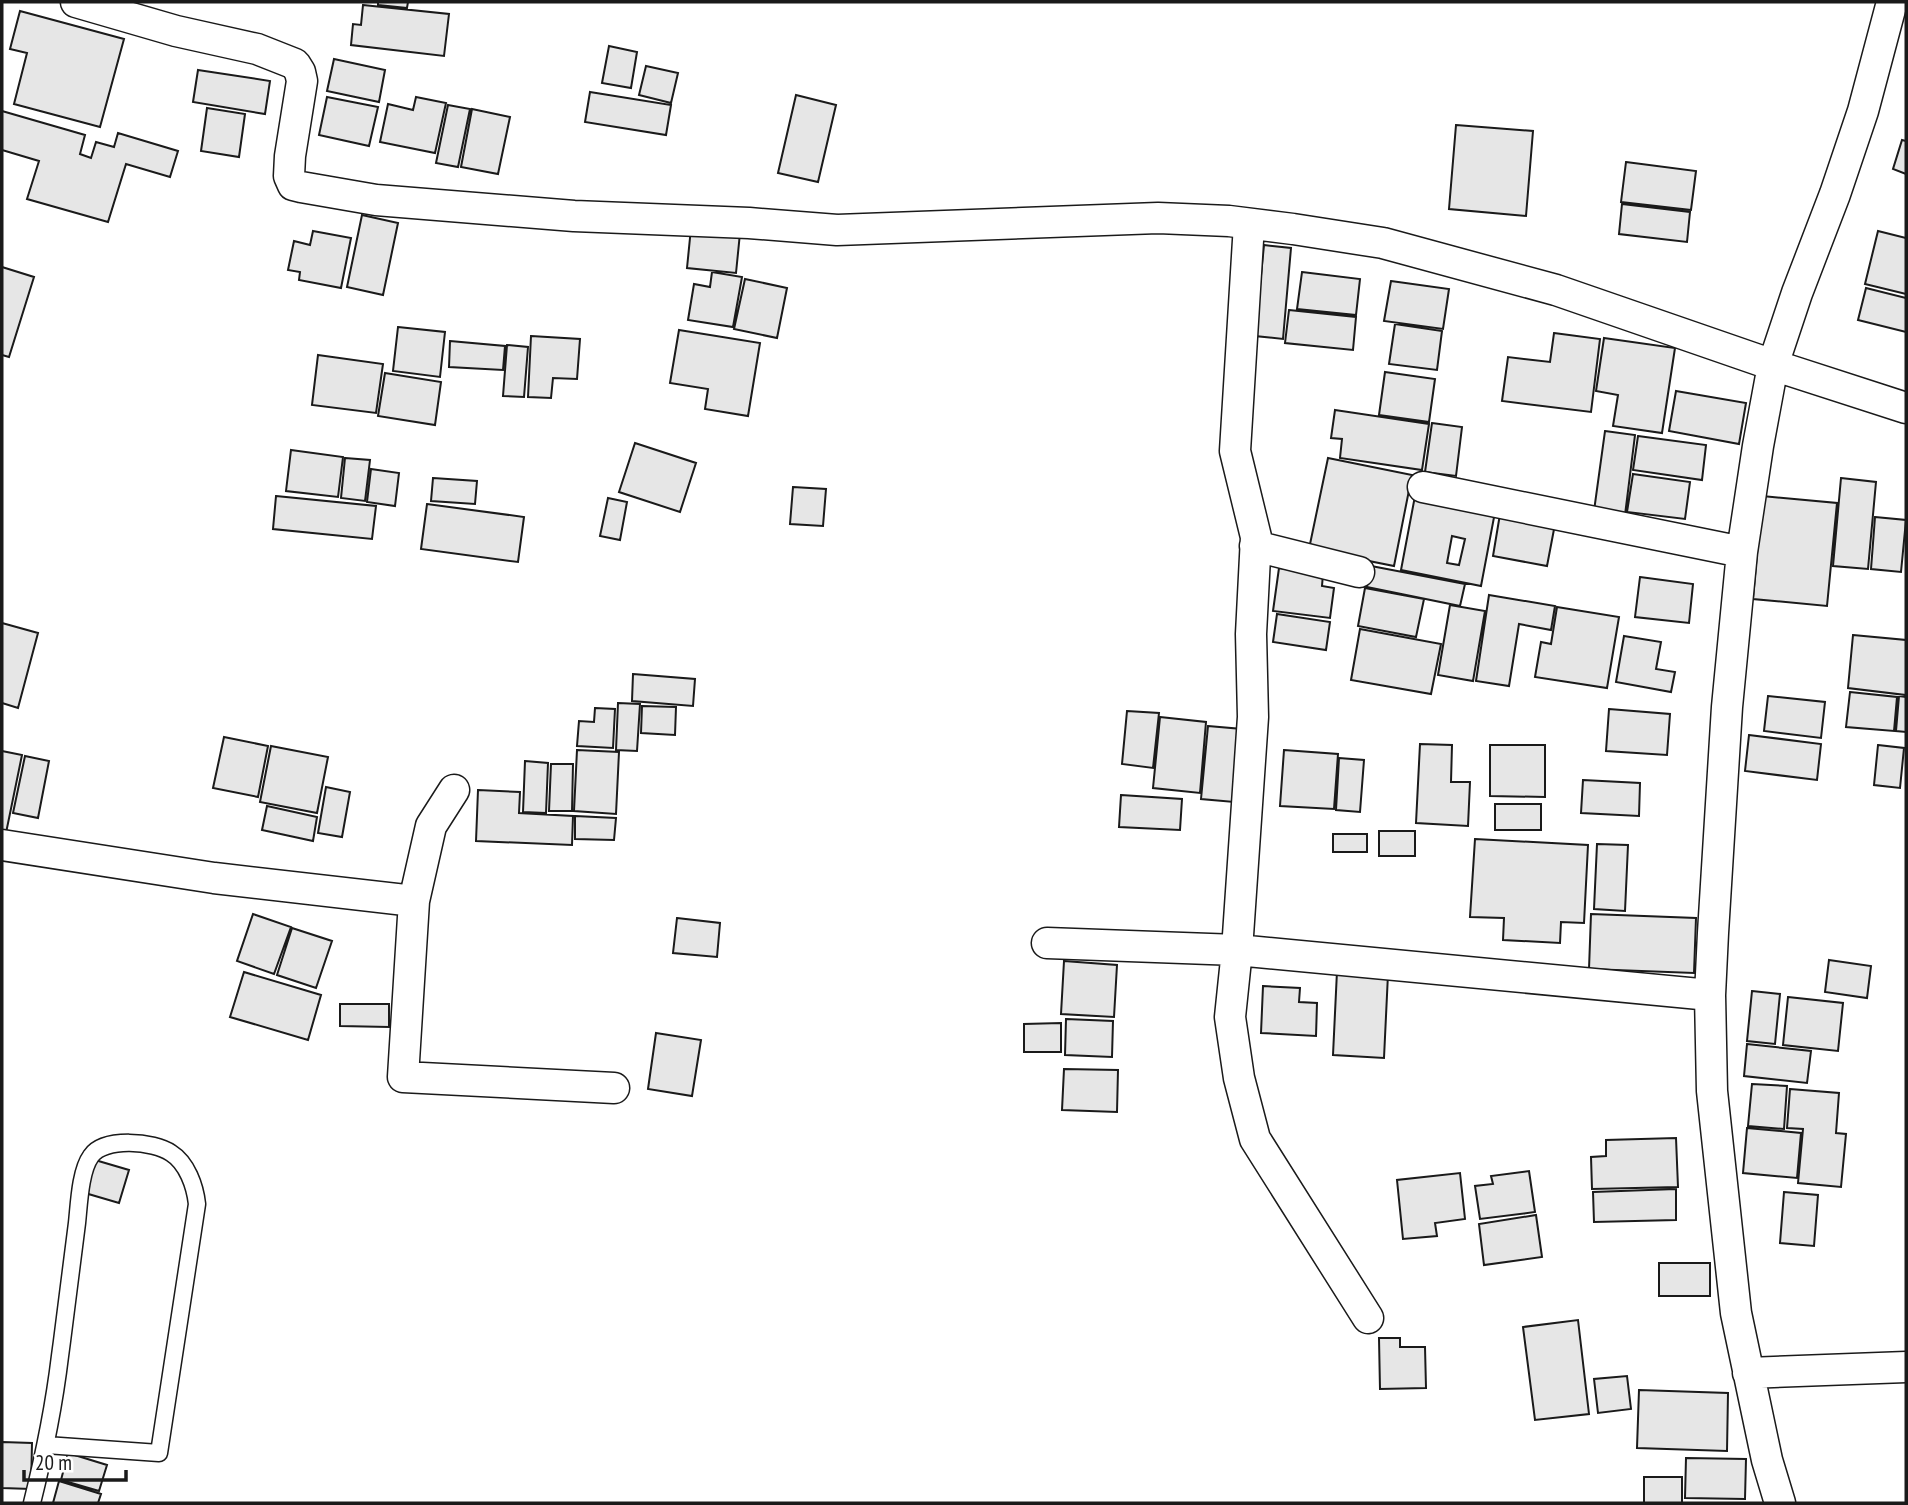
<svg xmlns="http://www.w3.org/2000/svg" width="1908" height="1505" font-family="'PT Sans Narrow',sans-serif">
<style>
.building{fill:#e6e6e6;stroke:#1a1a1a;stroke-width:2;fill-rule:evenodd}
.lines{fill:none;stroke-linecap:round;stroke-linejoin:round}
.lane-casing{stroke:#1a1a1a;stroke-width:19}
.street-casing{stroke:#1a1a1a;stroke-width:33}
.lane{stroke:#fff;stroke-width:16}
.street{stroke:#fff;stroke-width:30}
</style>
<rect width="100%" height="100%" fill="#fff"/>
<path class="building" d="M378,2H408L407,8L378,5Z
M363,5L449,14L444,56L351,45L353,24L361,25Z
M20,11L124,39L100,127L14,104L27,53L10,49Z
M609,46L637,52L631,88L602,83Z
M334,59L385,70L379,102L327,91Z
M646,66L678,73L671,103L639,95Z
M198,70L270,81L265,114L193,102Z
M590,92L671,105L666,135L585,122Z
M796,95L836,105L818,182L778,173Z
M327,97L378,107L369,146L319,135Z
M416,97L446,103L435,153L380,142L388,104L413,110Z
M448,105L470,109L458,167L436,163Z
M207,108L245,114L239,157L201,151Z
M472,109L510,117L498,174L461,167Z
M2,111L85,135L80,154L91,158L96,142L114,147L118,133L178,151L170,177L126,164L108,222L27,199L39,161L2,150Z
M1456,125L1533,131L1526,216L1449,209Z
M1902,140L1906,141V174L1893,169Z
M1626,162L1696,171L1691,210L1621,202Z
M1622,204L1690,212L1687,242L1619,234Z
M362,215L398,223L383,295L347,287Z
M691,228L740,233L736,273L687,268Z
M313,231L351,238L341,288L299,280L300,272L288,270L294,241L310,245Z
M1878,231L1906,238V294L1865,284Z
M1264,245L1291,248L1283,339L1255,336Z
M2,267L34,277L9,357L2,355Z
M712,272L742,277L733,327L688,320L694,284L710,287Z
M1302,272L1360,279L1356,315L1297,309Z
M745,279L787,288L777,338L734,329Z
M1391,281L1449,289L1443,329L1384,321Z
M1866,288L1906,298V332L1858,320Z
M1289,310L1356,317L1353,350L1285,343Z
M1395,324L1442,331L1437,370L1389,364Z
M398,327L445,332L440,377L393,371Z
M679,330L760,343L748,416L705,409L708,389L670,383Z
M1554,333L1600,339L1591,412L1502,401L1508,357L1550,362Z
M531,336L580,339L577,379L553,378L551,398L528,397Z
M1604,338L1675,348L1662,433L1613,426L1618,395L1596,391Z
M450,341L505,346L503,370L449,367Z
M507,345L528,347L524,397L503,396Z
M318,355L383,364L376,413L312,405Z
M1385,372L1435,379L1429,422L1379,415Z
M385,373L441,382L435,425L378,416Z
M1676,391L1746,403L1739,444L1669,431Z
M1335,410L1429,424L1422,470L1340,458L1342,439L1331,438Z
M1432,423L1462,427L1456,476L1425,472Z
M1605,431L1635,435L1625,515L1594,511Z
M1638,436L1706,445L1702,480L1633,470Z
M635,443L696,463L680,512L619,492Z
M291,450L343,457L338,497L286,491Z
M345,458L370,460L365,501L341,498Z
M1328,458L1412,475L1394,566L1309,549Z
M371,469L399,473L395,506L367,502Z
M1633,474L1690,482L1685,519L1627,512Z
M433,478L477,481L475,504L431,501Z
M1841,478L1876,482L1868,569L1833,566Z
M793,487L826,489L823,526L790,524Z
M276,496L376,506L372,539L273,529Z
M1415,496L1495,512L1481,586L1401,570ZM1452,536L1465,539L1459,565L1447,563Z
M1762,496L1837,503L1827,606L1753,599Z
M608,498L627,502L620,540L600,536Z
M427,504L524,517L518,562L421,549Z
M1500,514L1555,524L1547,566L1493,556Z
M1875,517L1906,520L1901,572L1871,569Z
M1366,565L1465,584L1460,606L1362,586Z
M1279,568L1323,574L1322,586L1334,588L1330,618L1273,611Z
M1640,577L1693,584L1689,623L1635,617Z
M1365,588L1424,599L1416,637L1358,626Z
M1489,595L1555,606L1551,630L1519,624L1509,686L1476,681Z
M1450,605L1485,611L1473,681L1438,675Z
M1557,607L1619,617L1607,688L1535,677L1541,642L1551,644Z
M1277,614L1330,622L1326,650L1273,642Z
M2,623L38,633L18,708L2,703Z
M1360,629L1441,644L1431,694L1351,680Z
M1853,635L1906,640V695L1848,688Z
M1624,636L1661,642L1656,669L1675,672L1671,692L1616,682Z
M633,674L695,679L693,706L632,701Z
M1850,692L1897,697L1894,731L1846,727Z
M1768,696L1825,702L1821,738L1764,731Z
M1899,696L1906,697V732L1896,731Z
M618,703L640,704L637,751L616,750Z
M642,706L676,707L675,735L641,733Z
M595,708L615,709L613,748L577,746L579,721L594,722Z
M1609,709L1670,714L1667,755L1606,751Z
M1127,711L1159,713L1153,768L1122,764Z
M1160,717L1206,722L1200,793L1153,788Z
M1208,726L1242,729L1234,802L1201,799Z
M1749,735L1821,744L1817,780L1745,771Z
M224,737L268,746L258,797L213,788Z
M1420,744L1452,745L1451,782H1470L1468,826L1416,823Z
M1490,745H1545V797L1490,796Z
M1878,745L1904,748L1900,788L1874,785Z
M271,746L328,757L317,813L260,802Z
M577,750L619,752L616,814L574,811Z
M1284,750L1338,754L1334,809L1280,806Z
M2,751L22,755L6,833H2Z
M25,756L49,761L38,818L13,813Z
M1339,758L1364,760L1360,812L1336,810Z
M525,761L548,763L546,813L523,812Z
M551,764H573L572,811H549Z
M1583,780L1640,783L1639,816L1581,813Z
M326,787L350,792L342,837L318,833Z
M478,790L520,792L519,813L573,816L572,845L476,841Z
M1121,795L1182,799L1180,830L1119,827Z
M1495,804H1541V830H1495Z
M267,806L317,817L313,841L262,830Z
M575,816L616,818L614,840L575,839Z
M1379,831H1415V856H1379Z
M1333,834H1367V852H1333Z
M1475,839L1588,845L1584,923L1561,922L1560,943L1503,940L1504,918L1470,917Z
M1597,844L1628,845L1625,911L1594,909Z
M253,914L291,927L274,974L237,961Z
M1591,914L1696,918L1694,973L1589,969Z
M677,918L720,923L717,957L673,953Z
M292,928L332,941L316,988L277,975Z
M1829,960L1871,966L1867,998L1825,992Z
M1064,961L1117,965L1114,1017L1061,1014Z
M1337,971L1388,974L1384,1058L1333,1055Z
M244,972L321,995L308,1040L230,1017Z
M1263,986L1300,988L1299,1002L1317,1003L1316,1036L1261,1033Z
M1752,991L1780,994L1775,1044L1747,1041Z
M1788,997L1843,1003L1838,1051L1783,1045Z
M340,1004H389V1027L340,1026Z
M1066,1019L1113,1021L1112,1057L1065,1055Z
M1061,1023V1052H1024V1024Z
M656,1033L701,1040L692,1096L648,1089Z
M1747,1044L1811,1051L1807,1083L1744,1076Z
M1064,1069L1118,1070L1117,1112L1062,1110Z
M1752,1084L1787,1086L1784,1129L1748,1126Z
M1790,1089L1839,1093L1836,1133L1846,1134L1841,1187L1798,1183L1803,1129L1787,1128Z
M1747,1128L1801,1133L1797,1178L1743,1173Z
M1676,1138L1678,1187L1592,1189L1591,1157L1606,1156V1140Z
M95,1160L129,1170L119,1203L85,1193Z
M1529,1171L1535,1212L1480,1219L1475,1186L1493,1184L1491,1176Z
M1460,1173L1465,1219L1435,1223L1437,1236L1403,1239L1397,1180Z
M1676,1189V1220L1594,1222L1593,1192Z
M1784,1192L1818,1195L1814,1246L1780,1243Z
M1536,1215L1542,1257L1484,1265L1479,1224Z
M1659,1263H1710V1296H1659Z
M1578,1320L1589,1414L1535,1420L1523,1327Z
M1379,1338H1400V1347H1425L1426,1388L1380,1389Z
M1627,1376L1631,1409L1598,1413L1594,1379Z
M1639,1390L1728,1393L1727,1451L1637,1448Z
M2,1442L32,1443L31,1489L2,1488Z
M68,1453L107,1465L99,1491L61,1480Z
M1686,1458L1746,1459L1745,1499L1685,1498Z
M1644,1477H1682V1503H1644Z
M59,1481L101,1494L98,1503H53Z"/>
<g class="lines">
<g class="lane-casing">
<path id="lane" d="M32,1503C44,1455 54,1406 60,1356C66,1312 71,1268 77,1223C79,1205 80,1171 91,1156C104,1137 154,1141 171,1153C187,1163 195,1186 197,1204L159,1453L46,1445"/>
</g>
<g class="street-casing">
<path id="street" d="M76,2L176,31L257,49L295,64L300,72L302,81L290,156L289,176L293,185L301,187L376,200L574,216L749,223L837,230L1158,218L1229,221L1293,229L1383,243L1556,290L1773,365L1906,408
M1249,224L1235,451L1256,537L1251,634L1253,717L1237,950L1230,1017L1239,1078L1255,1139L1368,1318
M1423,487L1742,552
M1255,546L1359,572
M454,790L431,826L414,901L403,1077L614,1088
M2,845L214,878L414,901
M1047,943L1237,950L1710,995
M1748,1373L1906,1367
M1780,1503L1767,1460L1736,1313L1712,1091L1710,995L1713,933L1727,707L1742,552L1758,446L1773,365L1797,293L1835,194L1863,111L1892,2"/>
</g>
<use href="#lane" class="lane"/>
<use href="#street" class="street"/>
</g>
<rect width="1908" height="1505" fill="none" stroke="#1a1a1a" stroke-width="7"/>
<path d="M24 1470v10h102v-10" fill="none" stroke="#1a1a1a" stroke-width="3.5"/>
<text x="35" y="1470" font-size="21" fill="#1a1a1a" stroke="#ffffff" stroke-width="5" paint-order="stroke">20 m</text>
</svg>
